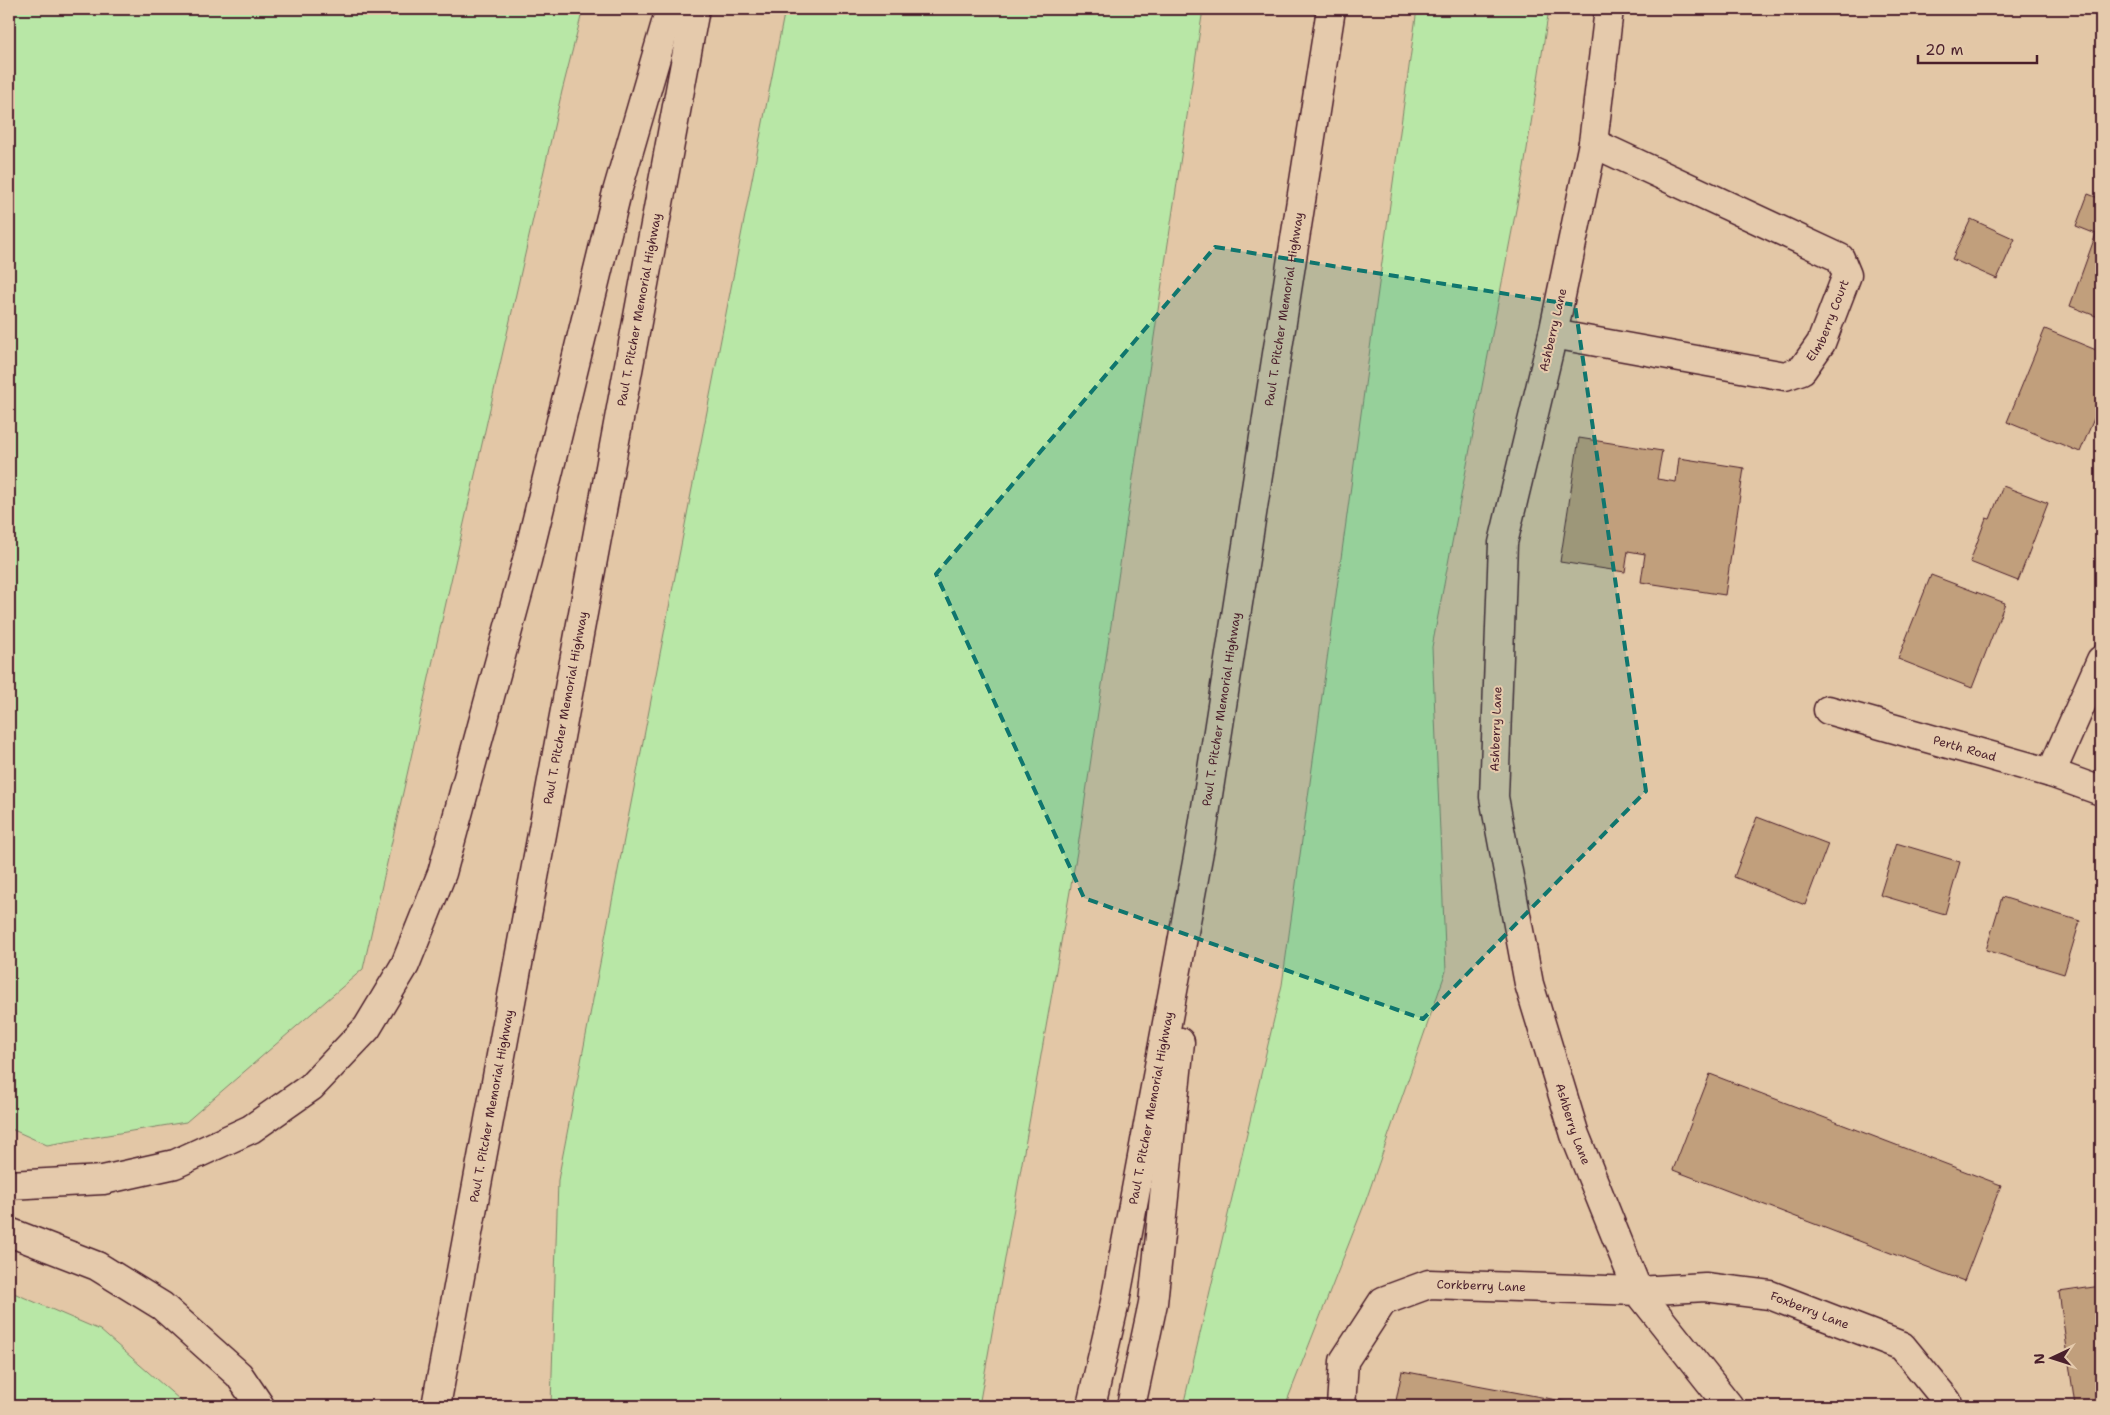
<svg xmlns="http://www.w3.org/2000/svg" width="2110" height="1415" font-family="'Shantell Sans',sans-serif">
<style>
.green{fill:#b8e7a6;stroke:#818368}
.building{fill:#c19f7c;stroke:#4a1f2b}
.lines{fill:none;stroke-linecap:round;stroke-linejoin:round}
.street-casing{stroke:#4a1f2b;stroke-width:31}
.highway-casing{stroke:#4a1f2b;stroke-width:31}
.street{stroke:#e5caac;stroke-width:28}
.highway{stroke:#e5caac;stroke-width:28}
.marked{fill:#0f766e;fill-opacity:0.2;stroke:#0f766e;stroke-width:4;stroke-dasharray:10 6;stroke-linejoin:round}
.labels{text-anchor:middle;dominant-baseline:central;stroke-width:4;stroke-linejoin:round;paint-order:stroke}
.street-label{font-size:12px;fill:#4a1f2b;stroke:#e5caac}
</style>
<rect width="100%" height="100%" fill="#e3c7a6"/>
<filter id="ink" filterUnits="userSpaceOnUse"><feTurbulence type="fractalNoise" baseFrequency=".02" numOctaves="2"/><feDisplacementMap in="SourceGraphic" scale="10" xChannelSelector="R" yChannelSelector="G"/><feConvolveMatrix kernelMatrix="1 2 1 2 8 2 1 2 1" color-interpolation-filters="sRGB"/></filter>
<g filter="url(#ink)">
<path class="green" d="M9,9H583L562,91L363,969L186,1122L47,1145L9,1128Z
M785,9H1203L1078,846L979,1406H551L558,1180Z
M1417,9H1549L1524,168L1432,647L1446,971L1366,1200L1285,1406H1183L1282,985Z
M9,1291L100,1330L187,1406H9Z"/>
<path class="building" d="M2088,194L2101,199V318L2070,306L2096,234L2076,226Z
M1971,219L2015,239L1997,279L1952,259Z
M2045,329L2101,352V402L2080,452L2007,422Z
M1579,438L1662,451L1657,479L1676,482L1679,458L1744,468L1725,595L1641,582L1645,554L1628,551L1625,572L1560,562Z
M2003,486L2048,503L2018,581L1970,562L1986,518L1990,519Z
M1931,575L2005,603L1972,688L1898,659Z
M1757,817L1828,844L1805,905L1734,877Z
M1896,843L1960,862L1945,914L1880,895Z
M2002,897L2080,921L2064,974L1986,950Z
M1710,1074L2001,1185L1964,1281L1673,1170Z
M2101,1286V1406H2075L2059,1292Z
M1402,1371L1589,1406H1395Z"/>
<g class="lines">
<g class="street-casing">
<g id="street">
<path id="s1" d="M1609,9L1593,143L1553,334L1503,543L1494,797L1529,984L1575,1135L1638,1291L1729,1406"/>
<path id="s2" d="M1553,334L1785,376L1802,370L1821,343L1847,275L1840,258L1593,143"/>
<path id="s3" d="M1828,710L2051,773L2101,791"/>
<path d="M2051,773L2101,660"/>
<path id="s4" d="M1341,1406L1344,1361L1383,1301L1429,1284L1638,1291L1705,1287L1770,1295L1902,1346L1947,1401L1949,1406"/>
</g>
</g>
<g class="highway-casing">
<g id="highway">
<path d="M9,1185L103,1180L175,1164L251,1129L311,1087L367,1028L405,965L442,873L527,560L617,192L670,9"/>
<path d="M9,1232L97,1266L162,1306L239,1375L260,1406"/>
<path id="s5" d="M436,1406L695,9"/>
<path id="s6" d="M1091,1406L1115,1302L1200,846L1331,9"/>
<path d="M1131,1406L1153,1303L1180,1042"/>
</g>
</g>
<use href="#street" class="street"/>
<use href="#highway" class="highway"/>
</g>
</g>
<path class="marked" d="M1215,247L1575,305L1646,791L1423,1019L1084,898L936,574Z"/>
<g class="labels">
<g class="street-label">
<text stroke="none"><textPath href="#s5" startOffset="1115">Paul T. Pitcher Memorial Highway</textPath></text>
<text stroke="none"><textPath href="#s6" startOffset="1114">Paul T. Pitcher Memorial Highway</textPath></text>
<text stroke="none"><textPath href="#s2" startOffset="310">Elmberry Court</textPath></text>
<text transform="translate(1553 330) rotate(-77)">Ashberry Lane</text>
<text stroke="none"><textPath href="#s5" startOffset="710">Paul T. Pitcher Memorial Highway</textPath></text>
<text stroke="none"><textPath href="#s6" startOffset="709">Paul T. Pitcher Memorial Highway</textPath></text>
<text transform="translate(1496 729) rotate(-88)">Ashberry Lane</text>
<text stroke="none"><textPath href="#s3" startOffset="142">Perth Road</textPath></text>
<text stroke="none"><textPath href="#s5" startOffset="305">Paul T. Pitcher Memorial Highway</textPath></text>
<text stroke="none"><textPath href="#s6" startOffset="304">Paul T. Pitcher Memorial Highway</textPath></text>
<text stroke="none"><textPath href="#s1" startOffset="1136">Ashberry Lane</textPath></text>
<text stroke="none"><textPath href="#s4" startOffset="218">Corkberry Lane</textPath></text>
<text stroke="none"><textPath href="#s4" startOffset="550">Foxberry Lane</textPath></text>
</g>
</g>
<rect width="2110" height="1415" fill="none" stroke="#e5caac" stroke-width="30"/>
<rect x="15" y="15" width="2080" height="1385" fill="none" stroke="#4a1f2b" stroke-width="2" filter="url(#ink)"/>
<g transform="translate(2052 1358) rotate(266)" stroke="#e5caac" stroke-width="4" paint-order="stroke">
<path d="M0-4L9 19L0 12L-9 19Z" fill="#4a1f2b"/>
<text y="-8" font-size="14" font-weight="bold" text-anchor="middle" fill="#4a1f2b">N</text>
</g>
<path d="M1918 55v8h119v-8" fill="none" stroke="#4a1f2b" stroke-width="2.5"/>
<text x="1925" y="55" font-size="15" fill="#4a1f2b" stroke="#e5caac" stroke-width="4" paint-order="stroke">20 m</text>
</svg>
